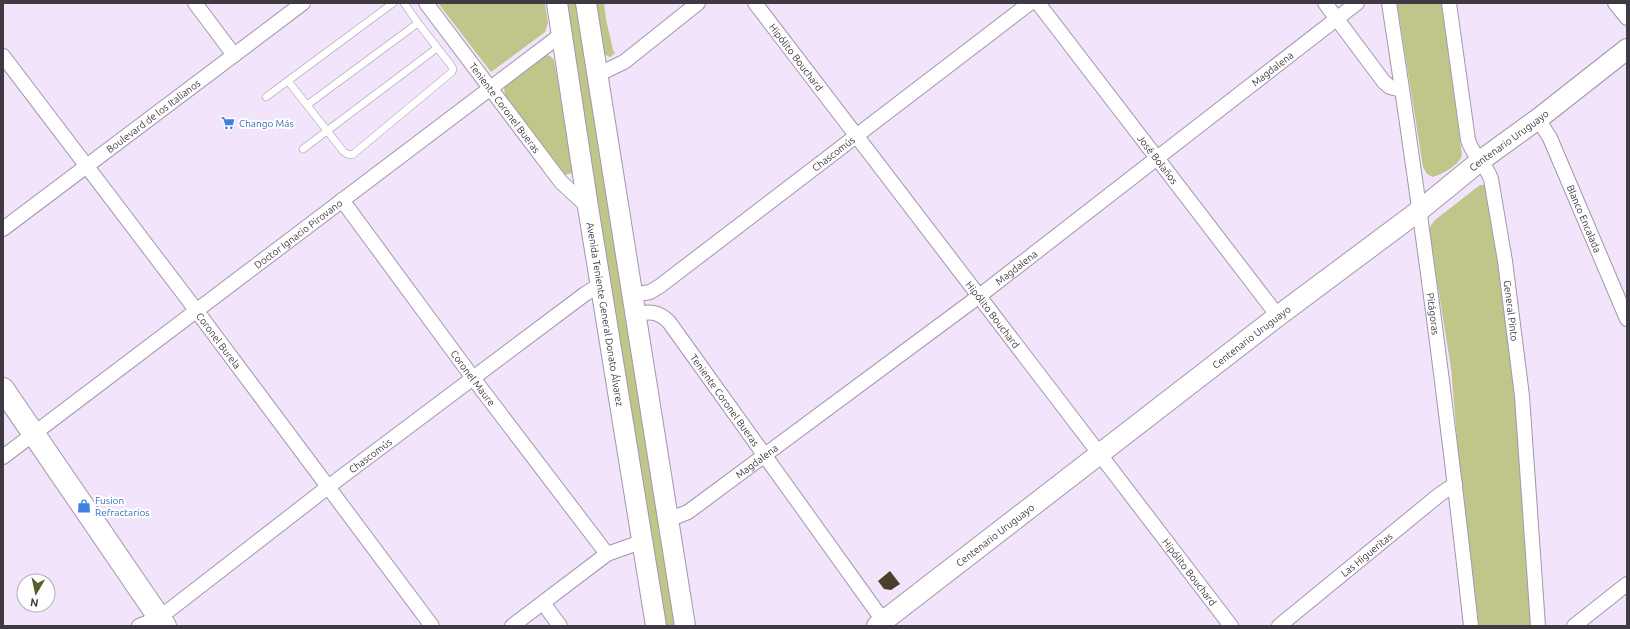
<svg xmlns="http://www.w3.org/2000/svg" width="1630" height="629" font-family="Ubuntu,sans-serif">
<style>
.green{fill:#c0c689}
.building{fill:#4b3f2d}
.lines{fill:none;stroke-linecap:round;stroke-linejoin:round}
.service-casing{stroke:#a397ac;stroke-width:8}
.minor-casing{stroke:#a397ac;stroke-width:16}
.secondary-casing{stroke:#a397ac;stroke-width:22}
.primary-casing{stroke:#a397ac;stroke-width:24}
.service{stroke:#fff;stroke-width:7}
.minor{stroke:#fff;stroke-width:14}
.secondary{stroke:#fff;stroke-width:20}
.primary{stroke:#fff;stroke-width:22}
.labels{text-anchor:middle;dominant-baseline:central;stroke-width:4;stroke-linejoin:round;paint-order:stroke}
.street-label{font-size:10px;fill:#3e3942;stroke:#fff}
.shop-label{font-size:10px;fill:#366cbe;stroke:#fff;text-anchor:start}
</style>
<rect width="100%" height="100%" fill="#f1e4fb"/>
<path class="green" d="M438,3H545L548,23L545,32L491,72Z
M565,3H579L678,626H663Z
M594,3H604L606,19L613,50L615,53L610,57L604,54Z
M1397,3H1442L1462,155C1459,165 1443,174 1433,177L1427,174L1423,167Z
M546,55L550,56L554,60L574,168L572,173L565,175L505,96L504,88L506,81Z
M1480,185H1484L1487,189L1510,343L1518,426L1531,626H1479L1459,462L1451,368L1429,231L1431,225L1435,220Z"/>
<path class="building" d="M890,571L900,584L891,590L884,589L878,581Z"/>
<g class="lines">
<g class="service-casing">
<path id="service" d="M288,81L343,151L347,154L352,155L452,72L453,69L450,64L418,23L404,3
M266,97L393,3
M307,105L418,23
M303,149L437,48"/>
</g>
<g class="minor-casing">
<g id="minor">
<path d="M195,3L234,55"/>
<path id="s1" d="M426,3L561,182L588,207"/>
<path id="s2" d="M755,3L1231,626"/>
<path id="s3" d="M1038,3L1278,316"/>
<path d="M1325,3L1384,82L1390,87L1402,90"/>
<path id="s4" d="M1389,3C1421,210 1448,418 1471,626"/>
<path id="s5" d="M1449,3L1468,140C1472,155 1486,164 1491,179L1505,261L1522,396L1538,626"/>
<path d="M1615,3L1627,18"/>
<path id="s6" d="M3,56L196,310L432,626"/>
<path d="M597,75L624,62L698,3"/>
<path id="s7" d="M1538,119L1550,138L1627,319"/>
<path id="s8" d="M342,200L473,378L607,554"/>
<path id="s9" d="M3,229L303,3"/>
<path id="s10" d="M632,295L650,292L660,286L1030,3"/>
<path id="s11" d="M635,315C649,311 658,311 669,322L887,626"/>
<path id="s12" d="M3,457L562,34"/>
<path id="s13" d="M668,520L688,512L978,297L1357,3"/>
<path d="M543,603L560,626"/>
<path id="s14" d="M139,626L159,618L328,487L585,294L601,284"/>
<path d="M512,626L607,554L641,542"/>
<path id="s15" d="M1279,626L1439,495L1455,484"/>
<path d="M1574,626L1627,584"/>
</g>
</g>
<g class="secondary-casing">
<g id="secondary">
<path id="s16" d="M557,3L588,207L656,626"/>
<path d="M586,3L685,626"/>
<path id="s17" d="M877,626L1278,316L1420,210L1480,161L1538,119L1627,49"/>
</g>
</g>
<g class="primary-casing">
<path id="primary" d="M3,389L165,626"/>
</g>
<use href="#service" class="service"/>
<use href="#minor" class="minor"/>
<use href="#secondary" class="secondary"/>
<use href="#primary" class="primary"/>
</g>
<defs>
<g id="supermarket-bare" transform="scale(1.08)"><path d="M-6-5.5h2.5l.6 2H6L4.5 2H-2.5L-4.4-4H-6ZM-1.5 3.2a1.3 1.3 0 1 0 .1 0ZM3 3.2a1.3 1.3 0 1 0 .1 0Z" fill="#3f7fe0" stroke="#fff" stroke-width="2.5" paint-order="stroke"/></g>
<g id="shop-bare" transform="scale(1.08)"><path d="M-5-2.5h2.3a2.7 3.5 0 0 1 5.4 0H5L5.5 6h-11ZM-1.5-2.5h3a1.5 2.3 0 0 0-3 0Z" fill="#3f7fe0" stroke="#fff" stroke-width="2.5" paint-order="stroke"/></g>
</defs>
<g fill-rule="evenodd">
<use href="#supermarket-bare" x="228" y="123"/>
<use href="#shop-bare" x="84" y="506"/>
</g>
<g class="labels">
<g class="street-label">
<text stroke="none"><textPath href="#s2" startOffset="68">Hipólito Bouchard</textPath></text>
<text stroke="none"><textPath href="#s13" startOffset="755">Magdalena</textPath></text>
<text stroke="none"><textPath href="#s1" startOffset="131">Teniente Coronel Bueras</textPath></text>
<text stroke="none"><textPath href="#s9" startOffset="188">Boulevard de los Italianos</textPath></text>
<text stroke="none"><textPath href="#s17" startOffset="797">Centenario Uruguayo</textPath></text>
<text stroke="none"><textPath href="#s10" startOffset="248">Chascomús</textPath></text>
<text stroke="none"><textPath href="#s3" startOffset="197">José Bolaños</textPath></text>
<text stroke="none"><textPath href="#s7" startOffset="110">Blanco Encalada</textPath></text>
<text stroke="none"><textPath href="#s12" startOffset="370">Doctor Ignacio Pirovano</textPath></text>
<text stroke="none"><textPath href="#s13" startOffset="431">Magdalena</textPath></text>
<text stroke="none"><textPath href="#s5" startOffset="317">General Pinto</textPath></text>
<text stroke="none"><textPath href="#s4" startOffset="314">Pitágoras</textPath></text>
<text stroke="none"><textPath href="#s16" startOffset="315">Avenida Teniente General Donato Álvarez</textPath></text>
<text stroke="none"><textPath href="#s2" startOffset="392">Hipólito Bouchard</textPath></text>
<text stroke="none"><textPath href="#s17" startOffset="473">Centenario Uruguayo</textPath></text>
<text stroke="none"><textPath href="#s6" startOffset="357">Coronel Burela</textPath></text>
<text stroke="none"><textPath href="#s8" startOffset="221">Coronel Maure</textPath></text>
<text stroke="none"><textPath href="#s11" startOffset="133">Teniente Coronel Bueras</textPath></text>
<text stroke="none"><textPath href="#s14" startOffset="288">Chascomús</textPath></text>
<text stroke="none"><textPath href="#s13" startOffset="107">Magdalena</textPath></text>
<text stroke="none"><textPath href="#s17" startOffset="149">Centenario Uruguayo</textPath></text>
<text stroke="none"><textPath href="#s15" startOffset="113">Las Higueritas</textPath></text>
<text stroke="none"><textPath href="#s2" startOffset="716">Hipólito Bouchard</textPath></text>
</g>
<g class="shop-label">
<text x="239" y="123">Chango Más</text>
<text x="95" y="500">Fusion<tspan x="95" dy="12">Refractarios</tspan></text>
</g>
</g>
<rect width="1630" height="629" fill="none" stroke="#3e3942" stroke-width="8"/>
<g transform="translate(36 593) rotate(189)"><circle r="19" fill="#ffffff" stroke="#b2b0b3"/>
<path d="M0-3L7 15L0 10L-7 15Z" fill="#585f2d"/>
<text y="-6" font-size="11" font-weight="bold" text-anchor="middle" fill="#3e3942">N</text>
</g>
</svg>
